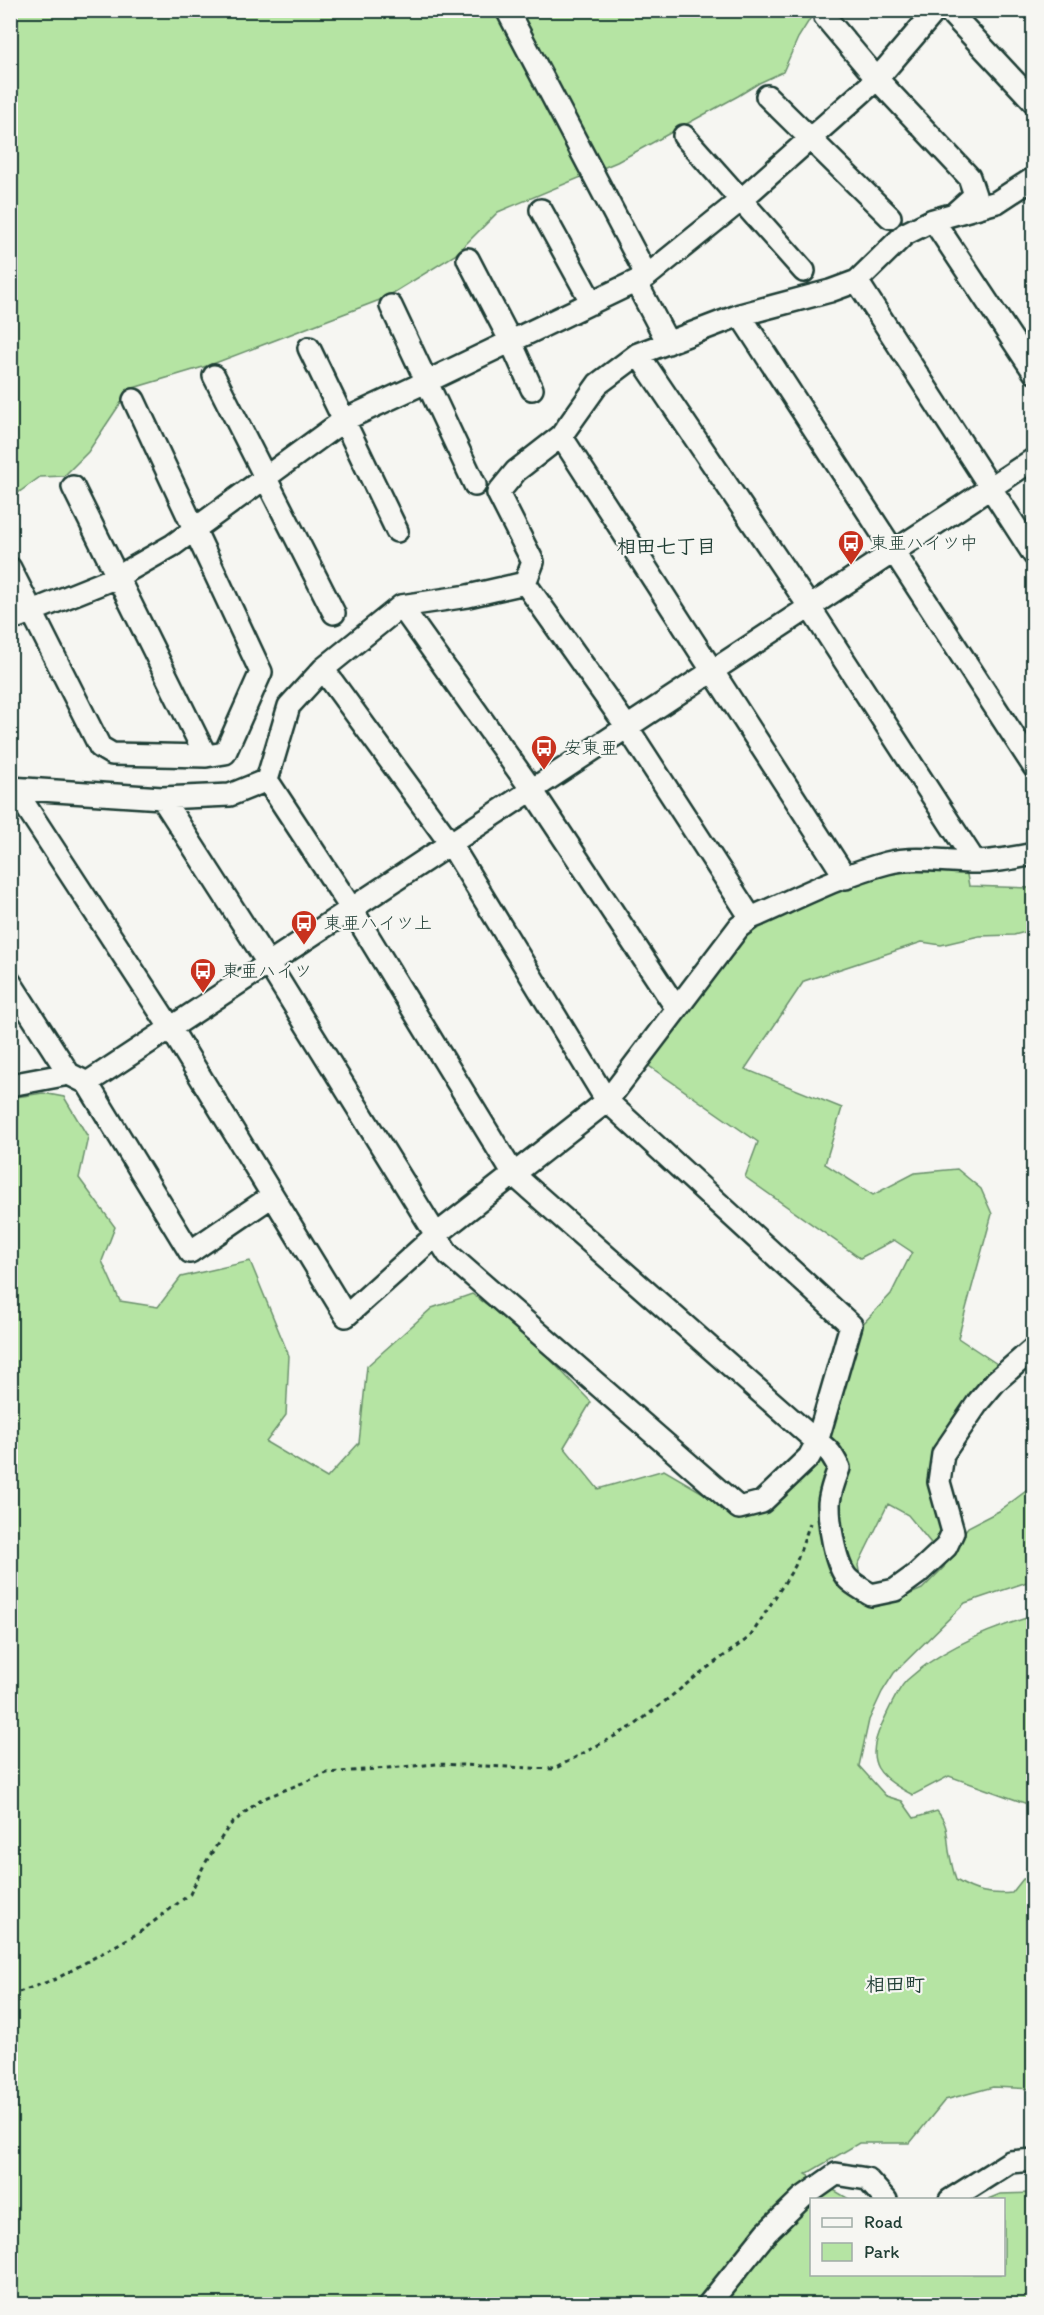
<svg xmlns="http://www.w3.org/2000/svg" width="1044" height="2315" font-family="Itim,'Klee One',sans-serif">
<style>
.green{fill:#b5e4a3;stroke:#6a906c;stroke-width:1.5}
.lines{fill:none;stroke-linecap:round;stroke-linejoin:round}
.minor-casing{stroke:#1f3d34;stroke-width:26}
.path{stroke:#1f3d34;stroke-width:3;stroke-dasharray:4.5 4.5;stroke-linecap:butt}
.minor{stroke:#f6f6f2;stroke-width:21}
.labels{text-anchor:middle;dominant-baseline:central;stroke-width:4.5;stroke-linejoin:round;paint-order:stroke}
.poi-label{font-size:18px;fill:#1f3d34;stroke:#f6f6f2;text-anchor:start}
.neighbourhood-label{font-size:20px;font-weight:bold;fill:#1f3d34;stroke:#f6f6f2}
</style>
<rect width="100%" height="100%" fill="#f6f6f2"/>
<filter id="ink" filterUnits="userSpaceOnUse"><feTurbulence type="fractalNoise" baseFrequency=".0167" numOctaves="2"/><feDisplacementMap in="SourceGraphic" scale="12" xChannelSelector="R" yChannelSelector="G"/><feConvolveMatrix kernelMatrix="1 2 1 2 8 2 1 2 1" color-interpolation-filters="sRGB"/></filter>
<g filter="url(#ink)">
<path class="green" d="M11,11H815L798,38L783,72L759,83L738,96L617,162L498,212L455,255L385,298L210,365L130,389L88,452L64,476L40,477L11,498Z
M889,863L966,869L969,886L1029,888L1033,884V930L1014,935L979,936L941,945L922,942L804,981L745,1069L842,1108L825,1164L873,1195L915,1173L957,1169L981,1189L992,1214L958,1338L997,1364L995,1371L937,1449L946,1536L935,1548L908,1515L888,1504L858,1565L860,1577L897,1600L922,1589L944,1567L950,1551L968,1527L999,1511L1033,1486V1580L965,1603L894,1673L882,1692L869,1720L859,1766L886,1796L902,1801L914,1818L937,1811C948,1824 947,1835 949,1851C951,1861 953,1871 956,1880C975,1892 990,1895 1012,1893L1023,1879H1033V2089L993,2087L945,2100L910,2143H859L806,2174L849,2199L812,2200V2274H1004V2200L988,2199L1000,2194L1033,2193V2304H11L10,1098L43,1093L64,1097L88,1137L79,1178L115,1227L102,1261L120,1301L158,1307L181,1277L250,1261L289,1356L286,1415L266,1442L327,1478L359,1443L367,1366L432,1308L472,1294L520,1328L591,1402L564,1447L598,1489L664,1470L739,1514L812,1463L859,1328L891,1294L912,1252L894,1240L860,1258L745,1177L758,1142L639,1059L751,918Z
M1033,1616V1806L949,1776L913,1795C879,1778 863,1763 882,1724C889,1710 896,1691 907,1680C942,1648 989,1629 1033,1616Z"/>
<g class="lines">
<g class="minor-casing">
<path id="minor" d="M507,10L647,276
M948,10L1034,102
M825,17L877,79L969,177L975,195L956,212
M767,96L890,217
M684,136L804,271
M541,210L592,303
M933,220L1034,372
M468,259L510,340L532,389
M857,281L1034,555
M636,282L668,343
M391,306L475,485
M740,315L1034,767
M309,348L397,531
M638,354L809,606L975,862
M214,376L334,613
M561,436L846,878
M73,487L206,756
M10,568L100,747L112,754L206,756L225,753L261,672L134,400
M525,583L627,727L751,918
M401,606L532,790L677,1009
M10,620L117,577L173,545L344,420L426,382L647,276L741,200L877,79L936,10
M267,780L351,908L514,1175L817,1442C829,1449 833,1456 839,1468C835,1479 829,1494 829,1505C829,1524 835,1565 848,1579C854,1585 864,1590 871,1595L895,1590L917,1574L946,1547L953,1532L939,1482L943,1454L979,1401L996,1381L1034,1348
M10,788L162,798L230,795L267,780L289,706L323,669L401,606L468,596L525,583L533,562L498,493L516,471L561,436L598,384L638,354L740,315L830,291L857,281L905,234L933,220L997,202L1034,178
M14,788L170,1027L346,1316L436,1235L607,1101L739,927L751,918C795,899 841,875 887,863C916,856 946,862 975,862C995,862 1014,858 1034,854
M162,798L268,963L448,1254L739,1508L762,1502L809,1457L817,1442L851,1325L607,1101L450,843L323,669
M10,982L69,1074L87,1083L1034,459
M87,1083L190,1252L272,1196
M10,1085L69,1074
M950,2200L1010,2162L1034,2160
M709,2304L767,2232L802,2198L836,2174L867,2179L886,2200"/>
</g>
<path class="path" d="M10,1995L56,1979L140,1932L190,1894L204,1865L229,1826L260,1800L327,1773L437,1764L554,1769L635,1725L703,1671L750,1637L795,1566L810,1523"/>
<use href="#minor" class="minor"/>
</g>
</g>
<defs>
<g id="bus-pin" transform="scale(1.35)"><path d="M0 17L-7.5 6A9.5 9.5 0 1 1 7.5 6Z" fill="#c8321e" stroke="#f6f6f2"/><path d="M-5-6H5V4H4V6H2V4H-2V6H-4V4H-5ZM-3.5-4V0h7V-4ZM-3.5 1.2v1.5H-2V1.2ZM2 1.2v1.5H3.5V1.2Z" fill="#fff"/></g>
</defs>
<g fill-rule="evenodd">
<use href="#bus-pin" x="851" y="543"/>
<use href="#bus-pin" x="544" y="748"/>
<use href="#bus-pin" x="304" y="923"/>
<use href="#bus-pin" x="203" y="971"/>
</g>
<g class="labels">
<g class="poi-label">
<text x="870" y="543">東亜ハイツ中</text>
<text x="564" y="748">安東亜</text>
<text x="324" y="923">東亜ハイツ上</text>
<text x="222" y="971">東亜ハイツ</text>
</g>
<g class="neighbourhood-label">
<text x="666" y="546">相田七丁目</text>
<text x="895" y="1984">相田町</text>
</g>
</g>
<rect width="1044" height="2315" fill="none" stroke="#f6f6f2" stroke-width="36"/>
<rect x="18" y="18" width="1008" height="2279" fill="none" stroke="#1f3d34" stroke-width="2" filter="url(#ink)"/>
<rect x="810" y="2198" width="195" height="78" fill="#f6f6f2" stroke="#a0aca6" stroke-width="1.5"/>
<rect x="822" y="2218" width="30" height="9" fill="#f6f6f2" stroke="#a0aca6" stroke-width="1.5"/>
<text x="864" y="2228" font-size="18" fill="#1f3d34">Road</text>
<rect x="822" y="2243" width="30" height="18" fill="#b5e4a3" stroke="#a0aca6" stroke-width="1.5"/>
<text x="864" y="2258" font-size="18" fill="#1f3d34">Park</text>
</svg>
